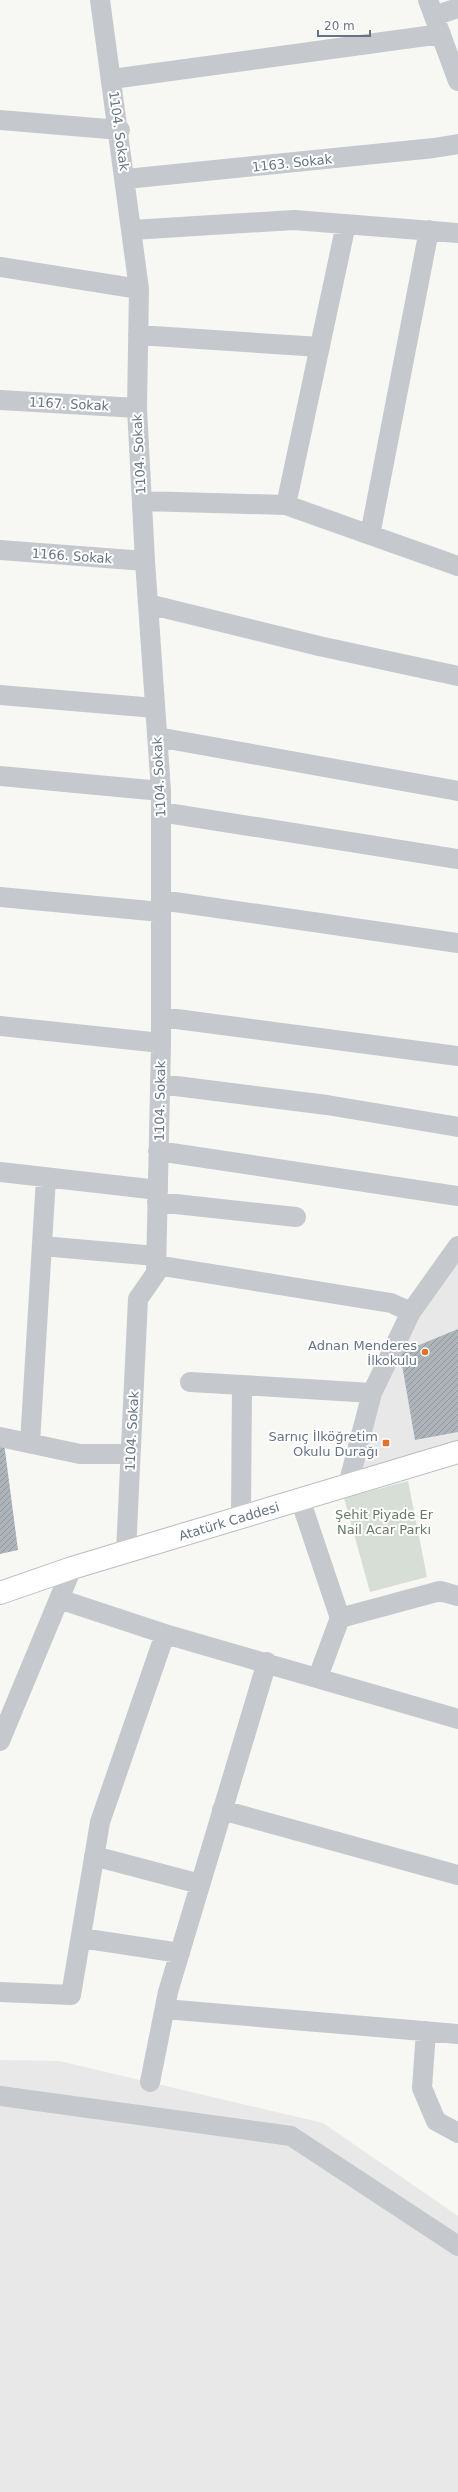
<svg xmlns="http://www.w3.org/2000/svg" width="458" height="2492" font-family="'DejaVu Sans',sans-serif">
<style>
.built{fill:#e7e8e7}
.green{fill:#d7ded5}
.building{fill:url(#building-hatch)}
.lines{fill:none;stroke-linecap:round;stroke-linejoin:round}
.major-casing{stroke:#b8bbc0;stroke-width:24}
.minor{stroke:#c5c8cc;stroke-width:20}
.major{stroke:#fff;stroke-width:22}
.poi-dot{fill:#e27129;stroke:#fff;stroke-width:1.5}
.labels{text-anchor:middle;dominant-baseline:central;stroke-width:4;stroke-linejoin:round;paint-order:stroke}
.street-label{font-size:13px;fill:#667385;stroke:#fff}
.poi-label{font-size:13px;fill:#667385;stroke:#fff;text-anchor:end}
.park-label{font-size:13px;fill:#667c65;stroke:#fff}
</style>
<defs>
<pattern id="building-hatch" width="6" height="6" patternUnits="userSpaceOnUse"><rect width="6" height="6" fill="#adb4ba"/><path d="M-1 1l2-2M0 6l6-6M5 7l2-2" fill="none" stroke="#91979d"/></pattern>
</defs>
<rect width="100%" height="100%" fill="#f7f7f4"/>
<path class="built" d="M458,1246V1459L348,1485L372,1393Z
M0,2060L59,2061L323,2123L458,2216V2492H0Z"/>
<path class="green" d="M408,1481L427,1577L370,1592L344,1498Z"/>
<path class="building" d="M458,1329V1432L415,1440L400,1353Z
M0,1443H4L18,1550L0,1554Z"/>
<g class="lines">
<g class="major-casing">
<g id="major">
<path id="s1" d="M0,1593L72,1568L458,1452"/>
</g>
</g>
<path class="minor" d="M100,0L139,289L137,408L145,561L161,791V1043L156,1273L138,1299L126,1552
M428,0L458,81
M434,16L458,8
M112,79L441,34
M0,120L120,130
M126,179L434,148L458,144
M132,230L294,220L458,233
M0,267L139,289
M138,335L320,347
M0,400L137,408
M142,501L286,505L458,566
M286,505L346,224
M370,535L429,230
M0,550L145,561
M148,604L319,646L458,676
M0,695L155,708
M157,737L458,791
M0,776L161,791
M161,812L458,859
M0,897L161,912
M161,900L458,943
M161,1017L458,1056
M0,1026L161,1043
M160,1084L327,1105L458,1127
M158,1151L458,1196
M0,1172L158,1190
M157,1202L296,1217
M42,1246L156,1256
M156,1265L391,1303L411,1312
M190,1382L242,1385
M0,1437L80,1454H130
M30,1443L46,1178
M348,1485L372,1393L411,1312L458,1246
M300,1499L340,1618L318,1677
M241,1517L242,1385L372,1393
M59,1599L165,1634L458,1719
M340,1618L440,1591L458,1596
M0,1741L72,1568
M222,1810L458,1875
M94,1856L200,1884
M81,1938L180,1953
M0,1992L71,1995L100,1822L165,1634
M165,2009L458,2034
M426,2031L422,2088L436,2121L458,2133
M150,2082L168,1992L267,1662
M0,2096L291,2136L458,2246"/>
<use href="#major" class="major"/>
</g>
<g class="poi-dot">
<circle cx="425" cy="1352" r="4"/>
<rect x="382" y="1439" width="8" height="8" rx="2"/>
</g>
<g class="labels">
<g class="street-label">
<text transform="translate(119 131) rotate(82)">1104. Sokak</text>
<text transform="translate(292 163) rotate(-6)">1163. Sokak</text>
<text transform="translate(69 404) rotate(3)">1167. Sokak</text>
<text transform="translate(139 454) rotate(-93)">1104. Sokak</text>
<text transform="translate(72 556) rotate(4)">1166. Sokak</text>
<text transform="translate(159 777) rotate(-93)">1104. Sokak</text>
<text transform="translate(160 1101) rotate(-89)">1104. Sokak</text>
<text transform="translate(132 1431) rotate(-87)">1104. Sokak</text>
<text stroke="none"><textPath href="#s1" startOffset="240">Atatürk Caddesi</textPath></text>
</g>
<g class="poi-label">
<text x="417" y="1345">Adnan Menderes<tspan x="417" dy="15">İlkokulu</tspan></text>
<text x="378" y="1436">Sarnıç İlköğretim<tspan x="378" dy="15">Okulu Durağı</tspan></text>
</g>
<g class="park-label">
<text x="384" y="1514">Şehit Piyade Er<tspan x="384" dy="15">Nail Acar Parkı</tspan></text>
</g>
</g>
<path d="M318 30v6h52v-6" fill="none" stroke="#667385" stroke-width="2"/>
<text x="324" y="30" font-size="12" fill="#667385" stroke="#ffffff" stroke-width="3" paint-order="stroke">20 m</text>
</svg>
